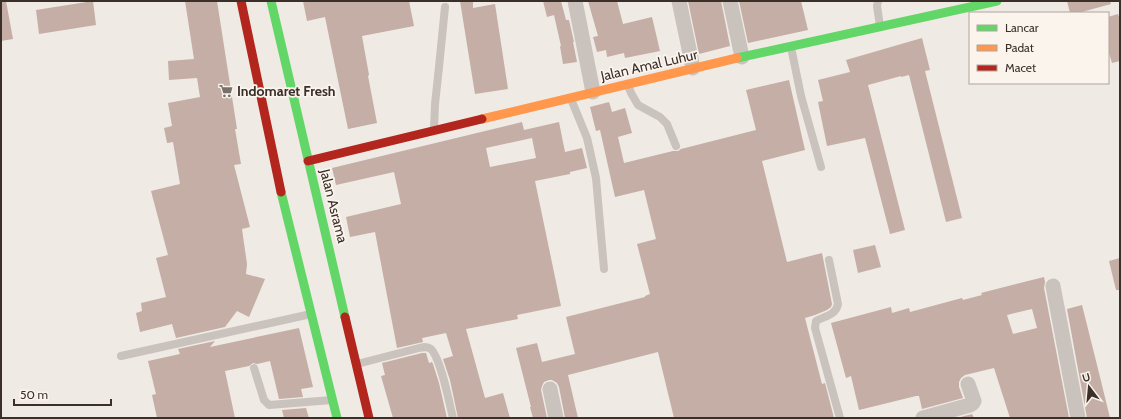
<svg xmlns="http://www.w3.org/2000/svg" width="1121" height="419" font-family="Cabin,sans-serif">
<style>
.building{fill:#c4aea5;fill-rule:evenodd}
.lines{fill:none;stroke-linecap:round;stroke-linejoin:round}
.lane{stroke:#c9c2bd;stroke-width:8}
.street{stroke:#c9c2bd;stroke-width:15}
.fast{stroke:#63d668;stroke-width:9}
.slow{stroke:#ff974d;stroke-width:9}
.jam{stroke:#b3261e;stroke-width:9}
.labels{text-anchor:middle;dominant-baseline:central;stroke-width:3.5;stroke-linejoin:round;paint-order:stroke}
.street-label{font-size:14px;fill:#3b2f2a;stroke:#fbf4ed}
.poi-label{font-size:14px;font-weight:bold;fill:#3b2f2a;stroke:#fbf4ed;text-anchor:start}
</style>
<rect width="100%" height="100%" fill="#f0eae4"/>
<path class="building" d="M1,1H6L13,39L1,41Z
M93,1L96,25L39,34L36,10Z
M185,1H217L237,129H235L241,164L234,165L250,227L242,229L247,264L246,274L265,279L249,317L237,311L225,327L176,338L172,324L140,332L136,313L142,311L141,303L166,297L156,258L168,255L151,191L180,184L173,142L167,143L164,128L172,126L168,103L200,97L197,78L169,80L168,61L194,59Z
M303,1H409L414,26L362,36L369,75L368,76L377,123L348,129L325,17L307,21Z
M460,1H473V8L495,4L508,89L475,94Z
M543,1H561L566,20H569L574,42H573L577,62L563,64L560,46H561L554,15L547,17Z
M588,1H617L623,24L652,17L660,51L625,58L624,53L607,57L606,50L597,52L593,37L598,36Z
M688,1H721L730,46L699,54Z
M739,1H801L808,30L748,43Z
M1067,1H1110L1111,4L1078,13H1070Z
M1118,14L1120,20V61L1112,63L1108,50V17Z
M922,38L930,70L925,71L962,218L946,222L909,75L901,77V76L868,85L905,230L890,234L865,138L827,146L818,102L823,101L818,80L850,72L846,60Z
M789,80L805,150L762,161L787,262L822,253L832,304L831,307L827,310L815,315L805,318L822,384L825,383L834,418H674L658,352L568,375L578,418H565L559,387L557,383L552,380H549L544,382L542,386L541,390L547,418H533L530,407H531L516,348L537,343L542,362L575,354L566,317L645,297V296L650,294L637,244L656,239L644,190L615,197L600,130L596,131L590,107L609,102L612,112L625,108L632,133L618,137L624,163L673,151H678L681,149L756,130L746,90Z
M522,122L524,130L559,122L565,152L582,148L587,168L570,172V174L535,181L561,306L517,315L518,319L466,329L485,398L503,393L510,418H458L450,380L443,359L453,356L446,333L422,338L423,342L397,348L375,232L350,237L346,217L401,204L394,172L336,185L332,168ZM532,138L536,158L490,167L486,148Z
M875,245L881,267L858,273L853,250Z
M1120,258V290H1116L1109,261Z
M1044,277L1045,282L1044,288L1069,418H1010L994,368L965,375L961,378L959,382V387L963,398L922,409L919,396H916L859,410L851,376L846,378L831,323L891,307L892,313L909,308L910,312L962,298L963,300L982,295L981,293ZM1032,309L1037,328L1013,334L1007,315Z
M1082,305L1100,377L1110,418H1087L1067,309Z
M299,328L313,387L301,389L303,397L279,399L270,361L257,364L253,363L249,366L225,371L235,418H157L152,395L156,394L148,361L180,354L178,349L215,341L210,347Z
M422,353H426L429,363L432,362L433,364L439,383L447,418H393L381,376L385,375L382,363Z
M306,408L309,418H284L282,410Z
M972,414L974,418H957Z"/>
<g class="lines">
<path class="lane" d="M878,1L877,6L880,26
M791,47L801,96L821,167
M628,85L631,93L638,105L660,117L667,124L676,146
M571,99L587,138L596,178L604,269
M434,130L435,104L439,67L445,7
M829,260L838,304C836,315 825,316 816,321L815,328L840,418
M121,356L311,314
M357,364L419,348C423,347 427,346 431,349C441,359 449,402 453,418
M254,368L264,400L269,405L332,400"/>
<path class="street" d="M575,1L593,92
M679,1L693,68
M730,1L742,57
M1053,286L1078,418
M550,389L556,418
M923,418L970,405L973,403L974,401L968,384"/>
<path class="fast" d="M271,1L345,317
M737,58L997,1
M281,192L337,418"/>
<path class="slow" d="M482,119L737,58"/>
<path class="jam" d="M241,1L281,192
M308,161L482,119
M345,317L369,418"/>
</g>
<defs>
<g id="supermarket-bare" transform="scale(1.08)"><path d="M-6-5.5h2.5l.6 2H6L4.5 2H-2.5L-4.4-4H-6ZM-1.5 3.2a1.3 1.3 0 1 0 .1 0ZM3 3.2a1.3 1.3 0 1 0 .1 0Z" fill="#7a706b" stroke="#fbf4ed" stroke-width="2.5" paint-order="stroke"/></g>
</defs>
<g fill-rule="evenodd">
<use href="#supermarket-bare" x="226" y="91"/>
</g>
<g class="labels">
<g class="street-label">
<text transform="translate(649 65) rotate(-13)">Jalan Amal Luhur</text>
<text transform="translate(334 206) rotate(76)">Jalan Asrama</text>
</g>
<g class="poi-label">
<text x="237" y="91">Indomaret Fresh</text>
</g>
</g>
<rect width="1121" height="419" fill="none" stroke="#3b2f2a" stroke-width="4"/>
<rect x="969" y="12" width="140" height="72" fill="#fbf4ed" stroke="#aea59f"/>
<rect x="977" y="25" width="20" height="6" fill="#63d668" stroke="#aea59f"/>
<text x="1005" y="32" font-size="12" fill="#3b2f2a">Lancar</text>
<rect x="977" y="45" width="20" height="6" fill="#ff974d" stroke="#aea59f"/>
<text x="1005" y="52" font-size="12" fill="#3b2f2a">Padat</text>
<rect x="977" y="65" width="20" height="6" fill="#b3261e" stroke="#aea59f"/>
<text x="1005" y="72" font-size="12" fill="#3b2f2a">Macet</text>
<g transform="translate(1089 387) rotate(344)" stroke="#fbf4ed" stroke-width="3" paint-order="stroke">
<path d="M0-3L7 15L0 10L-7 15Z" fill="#3b2f2a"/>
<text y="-6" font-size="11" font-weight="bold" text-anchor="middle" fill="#3b2f2a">U</text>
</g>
<path d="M14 399v6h97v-6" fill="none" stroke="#3b2f2a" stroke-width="2"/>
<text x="20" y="399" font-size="12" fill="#3b2f2a" stroke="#fbf4ed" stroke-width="3" paint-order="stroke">50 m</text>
</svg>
